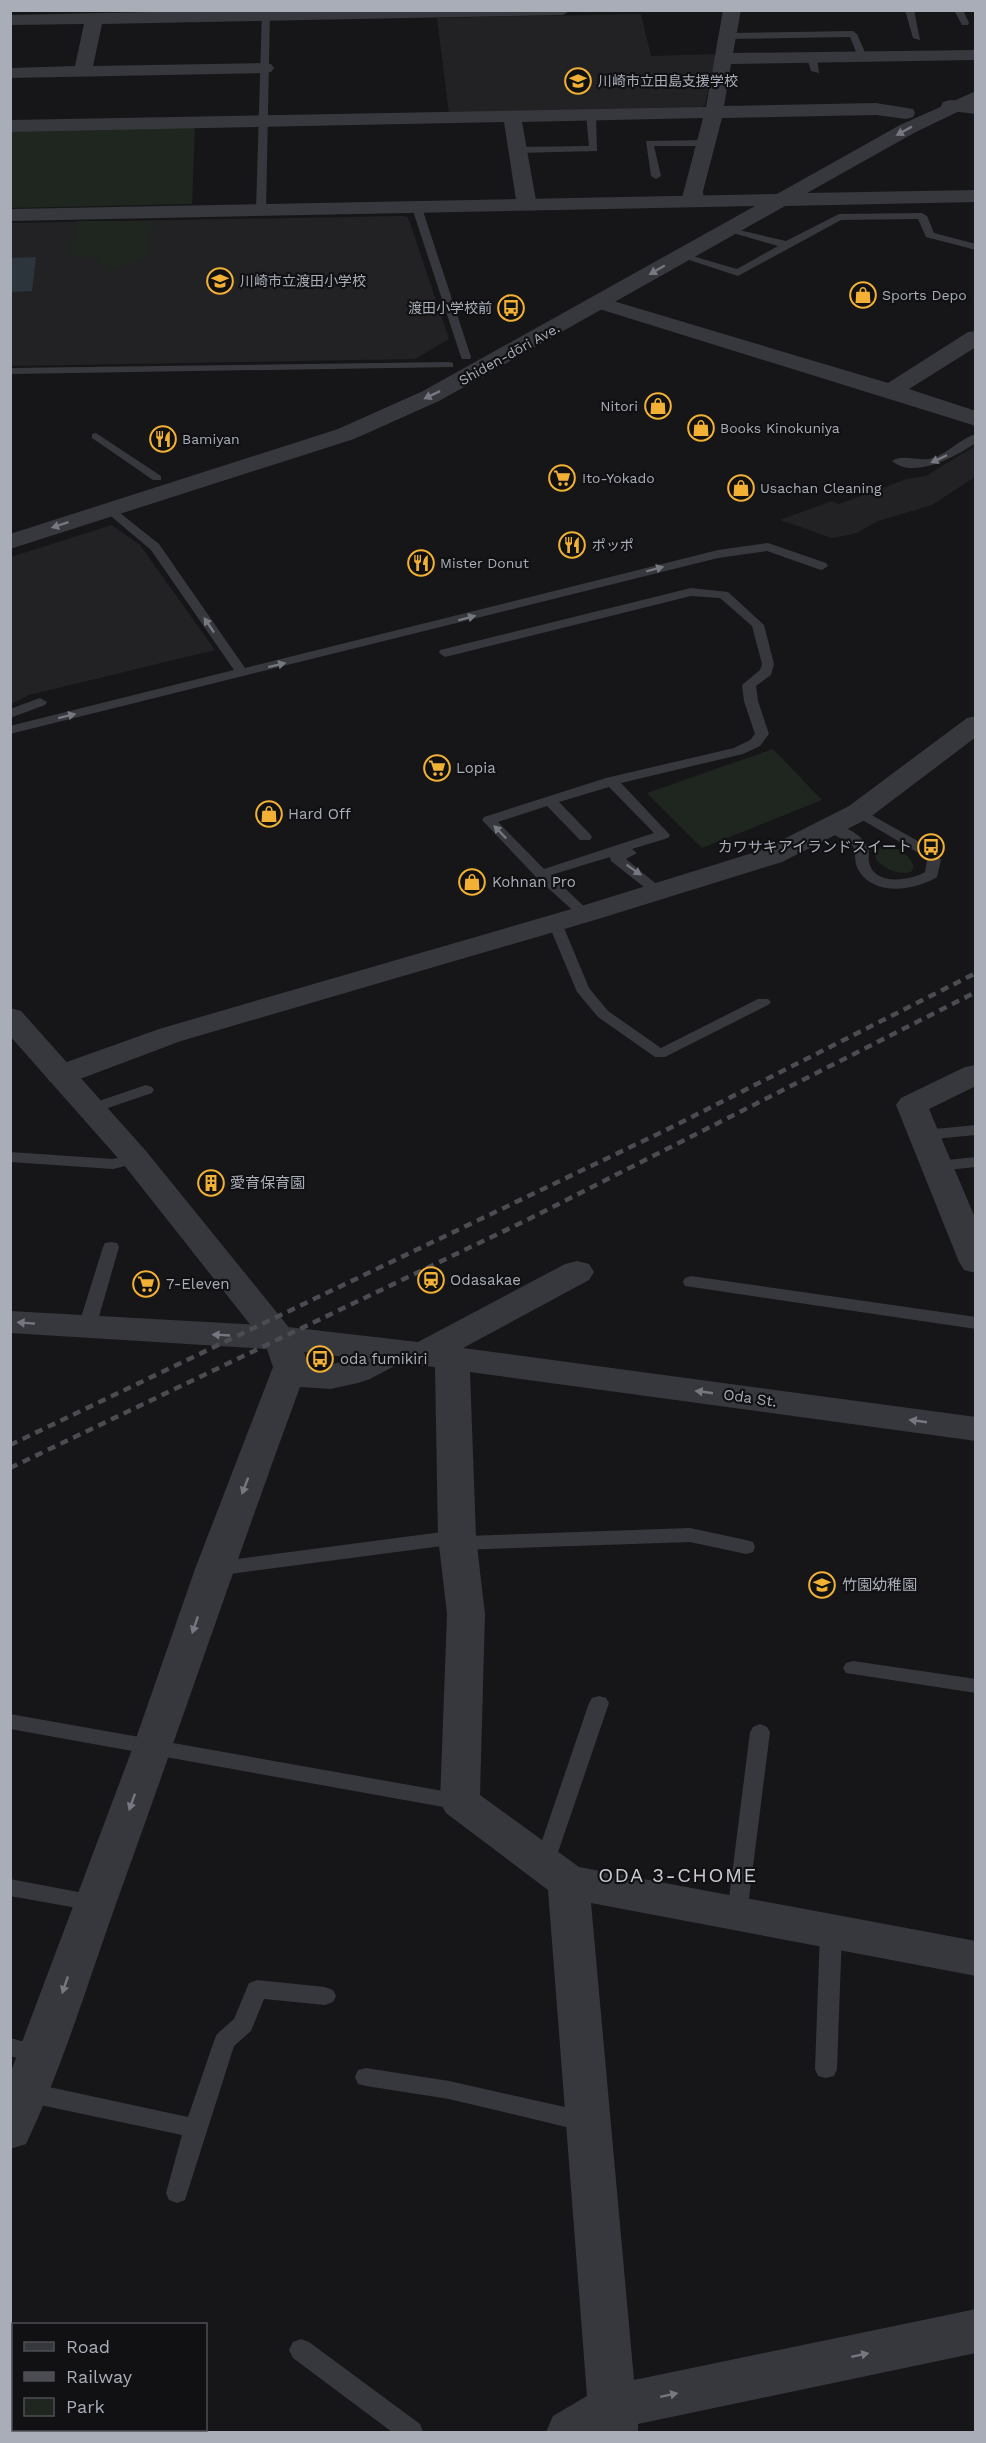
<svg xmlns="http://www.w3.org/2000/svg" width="986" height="2443" font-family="'Work Sans','Noto Sans JP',sans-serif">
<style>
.built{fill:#222225}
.green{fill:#1e261f}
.water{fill:#2c353c}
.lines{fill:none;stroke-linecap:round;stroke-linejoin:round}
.service{fill:#37383d;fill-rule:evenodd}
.minor{fill:#37383d;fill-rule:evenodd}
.tertiary{fill:#37383d;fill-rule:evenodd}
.rail{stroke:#4a4c52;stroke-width:4.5;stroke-dasharray:8 6;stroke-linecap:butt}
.oneway{fill:#757881}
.labels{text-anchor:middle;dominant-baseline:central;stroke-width:4.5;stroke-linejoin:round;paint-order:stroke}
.far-poi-label{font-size:14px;fill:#a8adb8;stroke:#111113;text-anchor:start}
.far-street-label{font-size:14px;fill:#a8adb8;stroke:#111113}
.poi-label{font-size:15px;fill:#a8adb8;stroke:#111113;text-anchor:start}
.street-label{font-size:15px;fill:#a8adb8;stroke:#111113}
.near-neighbourhood-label{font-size:20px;letter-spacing:1.5px;fill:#c9ccd4;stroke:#111113}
</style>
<rect width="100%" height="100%" fill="#161618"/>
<path class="built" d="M641,14L651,56L716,54L705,105L699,109L449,113L437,18Z
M401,216L408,217L449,339L415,359L11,366L10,223Z
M975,446V477L932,505L878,521L857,533L832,538L780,520L832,501L839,504L907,479L926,476Z
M112,525L140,545L215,650L29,695L11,704V557Z"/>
<path class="green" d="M195,126L192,204L11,208L10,130Z
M77,221H153L147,259L107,272L97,258L68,255Z
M773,749L822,800L702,848L647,793Z
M882,846C897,847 909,853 914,867L911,872C897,875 887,870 876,860L875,853Z"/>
<path class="water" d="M36,257L32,291L11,292V258Z"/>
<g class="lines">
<path class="service" d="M262,10H270L266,211L261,214L256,211Z
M905,10H914L920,40L913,38Z
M954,10H963L969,23L968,25H962Z
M853,31L857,34L867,57L865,59H859L850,37L728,39L724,36L728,33Z
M812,55L817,58L819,73L811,71L807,58Z
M591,111L596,114L597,151L517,153L512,150L517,147L589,146L586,114Z
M646,141L705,140L710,143L705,146H654L661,176L656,179L651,176Z
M417,205L422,208L471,357L470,359H462L461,357L412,208Z
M922,213L927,216L934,233L976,244V250L926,237L918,219L841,220L738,276L677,256L682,253L737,269L778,246L726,231V227L786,241L839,214Z
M449,362L453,363V367L10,374V368Z
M96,433L161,476V480H153L92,438V434Z
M976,434V443C956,456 915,480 892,461C901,454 918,461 929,459C947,455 959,439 976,434Z
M110,505L159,544L245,668L718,550L768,543L826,563L828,566L822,570L818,569L767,551L718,558L10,734V726L234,670L151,550L106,512V506Z
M691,588L728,592L764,625L774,664L771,675L756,686L758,701L769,734L760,746L743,754L621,783L670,835L668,838L632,849L637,853L626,859L666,892L664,895H654L611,861L610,857L551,875L592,914L590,917H580L536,877L482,820L484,817L606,778L734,748L750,740L755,734L744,701L742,685L760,670L762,664L752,626L720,598L691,596L445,657L439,653L440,650ZM609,787L654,833L544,869L498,822L547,806L580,840H590L592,837L590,834L559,802Z
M40,698L47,702L45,705L10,718V709Z
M859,808L932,849L941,860L937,877C916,890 875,897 859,871C853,862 857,853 852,845L826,830L824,827L826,824C838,821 865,836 868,848C870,852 868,857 869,862C874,886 910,881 925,872L927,861L922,855L854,815L852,812L854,809Z
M555,919L562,923L589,988L608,1011L661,1048L758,999H768L771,1002L768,1005L665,1057H655L598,1017L577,992L548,923Z
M146,1085L152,1087L154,1090L152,1093L90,1114L82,1109L84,1106Z
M976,1125V1135L924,1140L916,1135L924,1130Z
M10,1152L113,1159L135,1153L143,1158L141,1162L113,1169L10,1162Z
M976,1157V1167L937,1171L929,1166L937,1161Z
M111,1242L117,1243L119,1247L96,1327L93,1331H81L78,1327L103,1247L105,1243Z
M691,1276L976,1317V1329L685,1286L683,1282L685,1278Z
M690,1528L746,1540L753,1542L755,1547L753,1552L746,1554L690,1542L458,1550L450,1545L215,1576L208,1574L206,1569L208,1564L215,1562L457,1530L464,1532L466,1536Z
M853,1661L976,1679V1693L846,1673L843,1668L846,1663Z
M599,1696L606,1698L609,1703L554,1864L551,1870L544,1872L537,1870L534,1864L589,1703L592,1698Z
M10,1714L460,1794L467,1796L470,1802L467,1808L460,1810L10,1729Z
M760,1724L767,1727L770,1732L747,1914L744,1920L737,1923L730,1920L727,1914L750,1732L753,1727Z
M10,1879L94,1895L101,1897L104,1903L101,1909L94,1911L10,1896Z
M831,1923L838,1926L842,1932L837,2069L834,2076L826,2078L818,2076L815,2069L820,1932L824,1926Z
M257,1980L325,1987L333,1990L336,1996L333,2002L325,2005L264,1999L251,2031L234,2046L185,2200L177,2203L169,2200L166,2193L182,2135L26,2102L18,2099L15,2092L18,2085L26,2082L188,2117L214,2041L217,2034L234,2019L249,1983Z
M10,2038L48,2048L51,2055L48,2062L40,2064L10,2056Z
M366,2068L449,2081L587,2112L595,2115L598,2122L595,2129L587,2132L449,2099L366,2086L358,2084L355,2077L358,2070Z
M301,2339L309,2342L420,2424L423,2432H392L293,2358L289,2350L293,2342Z"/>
<path class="minor" d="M245,10H571L563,15L102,24L93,66L265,63L271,64L274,68L271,72L265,73L10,78V68L75,66L84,24L10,25V15Z
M723,10H741L733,53L976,50V60L731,64L724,106L876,103L913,109L915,113L913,117L906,119L876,115L722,118L703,191L704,202L701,206H687L682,198L703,118L522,122L537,206L534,210H520L517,206L504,122L10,132V120L706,107Z
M950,100L976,102V114L943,110L941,106L943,102Z
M600,297L888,383L968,332L976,331V347L909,389L976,411V426L593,307L589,303L593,299Z
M976,716V737L869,818L782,862L595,920L181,1041L72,1082L61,1084L50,1082L45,1075L50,1068L159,1029L575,908L762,850L849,806L967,718Z
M976,1065V1086L929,1109L976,1220V1273L964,1270L959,1262L896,1105L901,1098L965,1067Z
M577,1261L589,1264L594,1272L589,1280L463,1348L976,1417V1441L470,1372L476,1537L485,1614L480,1795L579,1867L976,1941V1976L591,1903L634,2380L976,2309V2353L638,2424V2432H546L553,2416L587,2396L548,1890L446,1813L440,1802L447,1614L438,1537L435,1367L400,1363L370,1379L358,1383L330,1389L300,1387C237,1558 179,1730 117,1901C88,1982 63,2066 26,2144L10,2149V2074L133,1747L195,1569L273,1367L267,1349L10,1333V1311L279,1326L418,1342L565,1264ZM304,1352L354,1358L330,1365L307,1363Z"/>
<path class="tertiary" d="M976,91V103L914,133L807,193L976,190V202L785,206L439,401L354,439L10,549V534L338,429L423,391L755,206L10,221V209L777,194L900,125Z
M10,1008L21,1011L146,1151L291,1330L296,1338L291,1346L279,1350L267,1346L124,1165L10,1036Z"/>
<path class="rail" d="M10,1445L666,1130L976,973
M10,1468L527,1220L976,992"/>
</g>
<defs><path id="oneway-solid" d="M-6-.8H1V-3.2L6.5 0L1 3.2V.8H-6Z" transform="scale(1.5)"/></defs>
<g class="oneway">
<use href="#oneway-solid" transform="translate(904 131) rotate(151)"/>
<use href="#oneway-solid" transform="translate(657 270) rotate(150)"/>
<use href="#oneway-solid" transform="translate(432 395) rotate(154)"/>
<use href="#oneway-solid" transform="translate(939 459) rotate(155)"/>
<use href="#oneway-solid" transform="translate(60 525) rotate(162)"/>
<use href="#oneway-solid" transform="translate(655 569) rotate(-15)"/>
<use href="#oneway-solid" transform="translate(467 618) rotate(-15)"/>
<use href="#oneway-solid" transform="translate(209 625) rotate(-124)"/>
<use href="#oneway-solid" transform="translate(277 665) rotate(-14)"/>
<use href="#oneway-solid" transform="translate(67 716) rotate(-14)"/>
<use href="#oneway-solid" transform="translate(500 832) rotate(-134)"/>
<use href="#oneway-solid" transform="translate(634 870) rotate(35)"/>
<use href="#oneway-solid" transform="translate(26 1323) rotate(-176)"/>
<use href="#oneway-solid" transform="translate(221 1335) rotate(-177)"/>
<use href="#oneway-solid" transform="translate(704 1392) rotate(-172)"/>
<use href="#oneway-solid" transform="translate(918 1421) rotate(-172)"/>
<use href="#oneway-solid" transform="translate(245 1486) rotate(111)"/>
<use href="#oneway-solid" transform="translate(195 1625) rotate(109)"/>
<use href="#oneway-solid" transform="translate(132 1802) rotate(110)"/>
<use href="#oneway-solid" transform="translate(65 1985) rotate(109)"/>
<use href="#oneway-solid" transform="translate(860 2355) rotate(-12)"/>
<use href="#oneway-solid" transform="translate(669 2395) rotate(-12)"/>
</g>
<defs>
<g id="school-ring" transform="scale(1.35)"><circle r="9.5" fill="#111113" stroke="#f2b134" stroke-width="1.5"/><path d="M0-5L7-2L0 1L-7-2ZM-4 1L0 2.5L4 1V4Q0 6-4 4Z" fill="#f2b134"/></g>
<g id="shop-ring" transform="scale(1.35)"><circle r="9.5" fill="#111113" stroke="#f2b134" stroke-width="1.5"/><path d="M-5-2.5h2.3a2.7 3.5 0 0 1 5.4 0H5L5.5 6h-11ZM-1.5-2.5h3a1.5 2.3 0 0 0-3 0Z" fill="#f2b134"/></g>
<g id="bus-ring" transform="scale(1.35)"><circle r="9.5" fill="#111113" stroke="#f2b134" stroke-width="1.5"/><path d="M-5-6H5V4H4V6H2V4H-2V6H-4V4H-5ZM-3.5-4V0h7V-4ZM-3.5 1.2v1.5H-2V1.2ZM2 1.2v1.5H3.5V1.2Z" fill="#f2b134"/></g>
<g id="restaurant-ring" transform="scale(1.35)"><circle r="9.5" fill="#111113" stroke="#f2b134" stroke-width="1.5"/><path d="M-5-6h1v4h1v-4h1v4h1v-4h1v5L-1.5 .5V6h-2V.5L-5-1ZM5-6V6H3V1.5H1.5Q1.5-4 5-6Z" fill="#f2b134"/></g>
<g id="supermarket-ring" transform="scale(1.35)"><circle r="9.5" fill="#111113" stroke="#f2b134" stroke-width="1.5"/><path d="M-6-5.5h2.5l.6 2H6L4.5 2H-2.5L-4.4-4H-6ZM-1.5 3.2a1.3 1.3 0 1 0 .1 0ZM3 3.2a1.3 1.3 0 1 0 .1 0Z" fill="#f2b134"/></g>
<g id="building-ring" transform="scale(1.35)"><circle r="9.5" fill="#111113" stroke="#f2b134" stroke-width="1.5"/><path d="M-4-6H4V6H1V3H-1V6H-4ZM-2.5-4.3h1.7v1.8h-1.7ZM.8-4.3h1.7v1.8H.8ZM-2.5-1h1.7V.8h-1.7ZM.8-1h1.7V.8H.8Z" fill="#f2b134"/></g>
<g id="station-ring" transform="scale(1.35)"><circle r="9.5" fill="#111113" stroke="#f2b134" stroke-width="1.5"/><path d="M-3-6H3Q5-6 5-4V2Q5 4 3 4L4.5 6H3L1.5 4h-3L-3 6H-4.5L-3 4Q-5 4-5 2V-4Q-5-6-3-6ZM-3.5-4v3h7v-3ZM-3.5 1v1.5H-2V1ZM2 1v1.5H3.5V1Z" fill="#f2b134"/></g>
</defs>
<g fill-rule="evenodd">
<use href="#school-ring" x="578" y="81"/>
<use href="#school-ring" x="220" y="281"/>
<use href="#shop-ring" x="863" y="295"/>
<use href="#bus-ring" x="511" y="308"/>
<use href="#shop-ring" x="658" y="406"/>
<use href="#shop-ring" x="701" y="428"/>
<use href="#restaurant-ring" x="163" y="439"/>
<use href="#supermarket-ring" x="562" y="478"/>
<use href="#shop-ring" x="741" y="488"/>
<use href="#restaurant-ring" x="572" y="545"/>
<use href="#restaurant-ring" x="421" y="563"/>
<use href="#supermarket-ring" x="437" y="768"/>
<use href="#shop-ring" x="269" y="814"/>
<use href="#bus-ring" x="931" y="847"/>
<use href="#shop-ring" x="472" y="882"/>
<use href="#building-ring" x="211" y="1183"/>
<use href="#station-ring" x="431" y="1280"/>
<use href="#supermarket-ring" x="146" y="1284"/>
<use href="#bus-ring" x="320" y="1359"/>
<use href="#school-ring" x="822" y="1585"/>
</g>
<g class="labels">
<g class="far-poi-label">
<text x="598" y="81">川崎市立田島支援学校</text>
<text x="240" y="281">川崎市立渡田小学校</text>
<text x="882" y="295">Sports Depo</text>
<text x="492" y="308" text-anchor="end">渡田小学校前</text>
<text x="638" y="406" text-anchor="end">Nitori</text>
<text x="720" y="428">Books Kinokuniya</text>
<text x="182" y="439">Bamiyan</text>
<text x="582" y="478">Ito-Yokado</text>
<text x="760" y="488">Usachan Cleaning</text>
<text x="592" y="545">ポッポ</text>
<text x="440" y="563">Mister Donut</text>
</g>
<g class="far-street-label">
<text transform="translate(509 354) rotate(-29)">Shiden-dōri Ave.</text>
</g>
<g class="poi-label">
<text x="456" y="768">Lopia</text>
<text x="288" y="814">Hard Off</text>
<text x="912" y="847" text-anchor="end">カワサキアイランドスイート</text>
<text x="492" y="882">Kohnan Pro</text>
<text x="230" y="1183">愛育保育園</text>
<text x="450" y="1280">Odasakae</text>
<text x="166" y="1284">7-Eleven</text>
<text x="340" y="1359">oda fumikiri</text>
<text x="842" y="1585">竹園幼稚園</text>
</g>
<g class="street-label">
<text transform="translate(750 1398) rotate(8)">Oda St.</text>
</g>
<g class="near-neighbourhood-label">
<text x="678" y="1875">ODA 3-CHOME</text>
</g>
</g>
<rect width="986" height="2443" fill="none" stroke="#a8adb8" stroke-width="24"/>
<rect x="12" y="2323" width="195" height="108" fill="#111113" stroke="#4d4f55" stroke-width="1.5"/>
<rect x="24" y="2342" width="30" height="9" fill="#37383d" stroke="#4d4f55" stroke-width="1.5"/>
<text x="66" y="2353" font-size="18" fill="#a8adb8">Road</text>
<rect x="24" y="2372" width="30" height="9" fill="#4a4c52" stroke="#4d4f55" stroke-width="1.5"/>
<text x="66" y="2383" font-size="18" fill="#a8adb8">Railway</text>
<rect x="24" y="2398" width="30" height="18" fill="#1e261f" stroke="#4d4f55" stroke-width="1.5"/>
<text x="66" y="2413" font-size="18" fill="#a8adb8">Park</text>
</svg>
